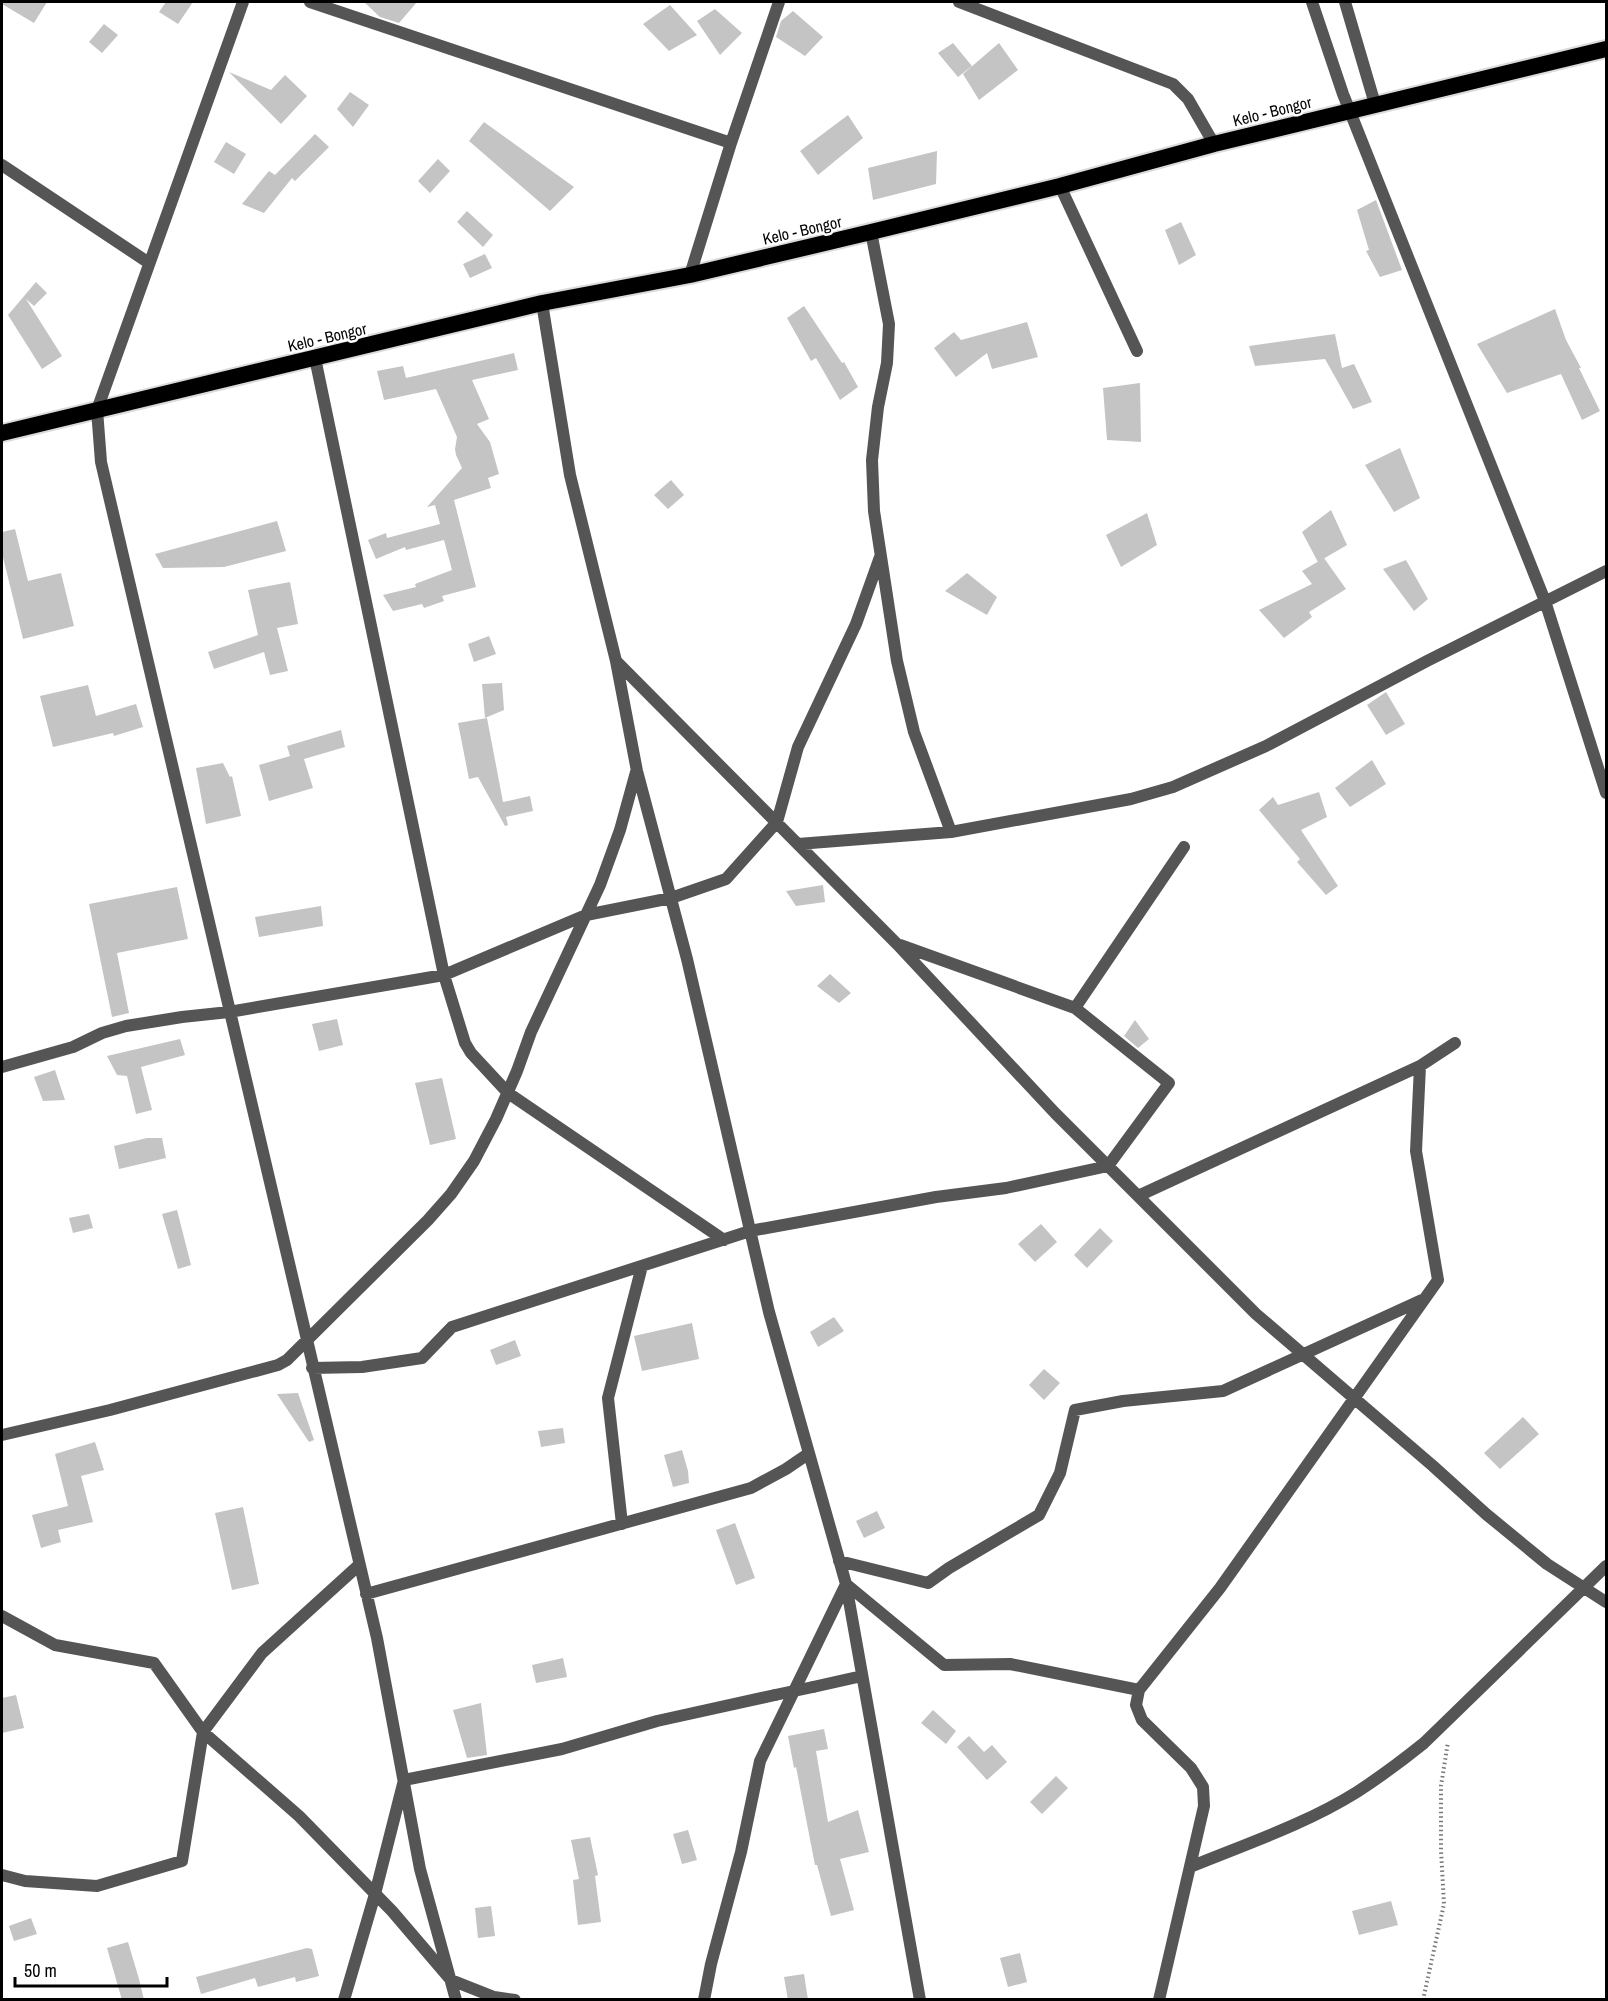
<svg xmlns="http://www.w3.org/2000/svg" width="1608" height="2001" font-family="'Archivo Narrow',sans-serif">
<style>
.building{fill:#c4c4c4}
.lines{fill:none;stroke-linecap:round;stroke-linejoin:round}
.trunk-casing{stroke:#dbdbdb;stroke-width:20}
.path{stroke:#777;stroke-width:4;stroke-dasharray:1.5 3;stroke-linecap:butt}
.minor{stroke:#555;stroke-width:12}
.trunk{stroke:#000;stroke-width:16}
.minor-bridge{stroke:#555;stroke-width:12}
.labels{text-anchor:middle;dominant-baseline:central;stroke-width:5;stroke-linejoin:round;paint-order:stroke}
.street-label{font-size:16px;fill:#000;stroke:#fff}
</style>
<rect width="100%" height="100%" fill="#fff"/>
<path class="building" d="M2,2H47L34,23L2,4Z
M166,2H193L178,24L159,12Z
M364,2H417L399,23L380,17Z
M670,5L697,35L669,51L643,24Z
M715,9L742,33L720,55L697,21Z
M793,11L823,37L805,56L776,37L781,21Z
M104,24L118,35L102,53L89,42Z
M953,43L972,66L958,77L938,53Z
M999,43L1018,70L979,100L963,74Z
M229,72L271,90L285,75L307,96L281,124Z
M350,92L369,105L353,127L337,109Z
M848,115L863,138L818,175L800,151Z
M484,122L574,187L550,211L469,141Z
M315,134L329,147L295,181L292,178L264,213L242,204L269,171L275,175Z
M226,142L246,154L234,174L214,162Z
M937,151L936,184L873,200L868,168Z
M438,159L450,171L430,193L418,181Z
M1376,200L1402,270L1380,277L1366,251L1369,250L1357,210Z
M467,211L493,235L483,247L457,222Z
M1181,222L1196,255L1179,265L1165,230Z
M485,254L492,268L470,278L463,264Z
M36,282L47,293L34,306L26,299L62,356L42,369L8,315Z
M804,306L842,363L844,362L858,387L840,400L816,358L811,361L787,318Z
M1555,309L1566,340L1581,368H1579L1600,411L1582,420L1561,374L1507,393L1477,344Z
M1027,322L1038,357L992,369L987,353L956,377L934,348L954,332L961,340Z
M1335,334L1342,368L1354,364L1372,402L1353,409L1325,359L1255,366L1249,346Z
M514,353L518,370L472,380L489,419L477,424L490,442L499,474L488,478L491,488L454,500L476,587L442,596L444,601L424,608L422,604L393,611L383,595L416,587L415,584L452,570L444,540L406,550L405,547L376,559L368,540L386,533L387,538L440,524L435,505L427,507L462,468L456,455L455,449L457,437L436,389L384,400L377,371L403,366L406,378Z
M1140,383L1141,442L1107,440L1103,388Z
M1400,448L1420,498L1394,512L1365,465Z
M671,480L684,495L668,509L654,495Z
M1331,510L1347,545L1318,562L1302,532Z
M1147,513L1157,545L1121,567L1106,535Z
M277,521L286,551L224,567L163,568L155,554Z
M15,529L28,581L61,573L74,626L23,639L2,553V532Z
M1324,558L1346,589L1309,612L1312,617L1284,638L1259,610L1312,584L1302,571Z
M1406,560L1428,599L1414,611L1383,569Z
M967,573L997,597L987,615L945,591Z
M290,582L298,624L277,628L288,671L270,675L264,652L214,669L208,652L258,635L248,590Z
M489,636L496,654L474,662L468,644Z
M502,683L504,710L485,718L482,684Z
M88,685L96,716L136,704L143,727L114,736L113,733L53,747L40,696Z
M1386,692L1405,724L1386,735L1367,705Z
M487,718L503,802L530,796L533,811L506,817L508,825L505,826L478,777L469,779L458,723Z
M341,730L345,747L304,759L313,788L269,801L259,765L290,756L287,746Z
M1372,760L1386,784L1350,807L1335,788Z
M223,763L230,777L232,776L241,816L206,824L196,768Z
M1319,792L1327,817L1301,830L1338,886L1326,895L1297,862L1300,859L1259,810L1273,797L1278,805Z
M823,885L825,902L796,906L786,891Z
M177,887L188,939L117,953L129,1013L112,1017L89,904Z
M321,906L323,926L259,937L255,917Z
M830,974L851,993L839,1003L817,986Z
M337,1019L343,1045L319,1051L312,1024Z
M1135,1020L1149,1039L1138,1048L1124,1036Z
M180,1039L185,1055L141,1067L152,1110L136,1114L127,1076L117,1075L107,1056Z
M55,1070L65,1100L43,1101L34,1077Z
M442,1078L456,1139L430,1145L415,1083Z
M147,1138H162L166,1158L119,1169L114,1146Z
M177,1210L191,1265L178,1269L162,1214Z
M89,1214L93,1228L73,1233L69,1218Z
M1041,1224L1057,1242L1035,1262L1018,1244Z
M1100,1228L1113,1241L1087,1268L1074,1255Z
M834,1317L844,1331L818,1347L810,1332Z
M692,1323L699,1359L642,1371L634,1336Z
M515,1340L521,1356L496,1365L490,1350Z
M1044,1369L1060,1383L1044,1400L1029,1385Z
M298,1393L314,1440L309,1442L277,1394Z
M1523,1417L1539,1434L1500,1469L1484,1453Z
M563,1428L565,1443L541,1447L538,1431Z
M95,1442L104,1470L81,1476L93,1522L58,1530L61,1542L41,1548L32,1515L68,1506L55,1454Z
M682,1450L688,1471L689,1483L673,1487L664,1455Z
M243,1507L259,1584L232,1590L215,1513Z
M877,1511L885,1528L864,1538L856,1521Z
M735,1523L755,1578L736,1585L716,1530Z
M563,1658L567,1677L536,1683L532,1665Z
M16,1695L24,1728L2,1733V1698Z
M481,1703L487,1755L467,1758L453,1710Z
M933,1710L956,1731L946,1744L921,1723Z
M824,1729L828,1749L816,1751L828,1822L858,1810L869,1852L840,1859L854,1910L831,1916L817,1865H815L796,1767L794,1768L788,1736Z
M969,1736L984,1752L992,1745L1007,1762L987,1780L957,1747Z
M1056,1776L1068,1788L1042,1814L1030,1802Z
M688,1830L697,1860L682,1864L673,1834Z
M590,1837L598,1875L595,1876L601,1922L578,1925L573,1880L579,1879L571,1840Z
M1391,1901L1398,1925L1359,1935L1352,1911Z
M491,1906L495,1936L478,1938L475,1908Z
M31,1918L37,1934L14,1941L9,1926Z
M128,1942L139,1979L144,2000H122L107,1948Z
M307,1948L312,1949L319,1976L296,1982L295,1977L258,1987L255,1978L201,1994L196,1977Z
M1020,1953L1027,1982L1008,1987L1000,1958Z
M804,1974L808,2000H788L784,1977Z"/>
<g class="lines">
<g class="trunk-casing">
<path id="trunk" d="M2,433L542,303L690,275L871,232L1060,186L1214,144L1606,49"/>
</g>
<path class="path" d="M1423,2000L1444,1904L1441,1850V1786L1448,1742"/>
<path class="minor" d="M243,2L97,410L101,462L377,1638L420,1869L456,2000
M310,2L731,143
M959,2L1173,84L1188,99L1214,144
M1312,2L1343,94L1545,601L1606,793
M1345,2L1375,104
M2,165L149,263
M1060,186L1137,351
M871,232L889,324L887,363L878,407L872,460L874,511L897,661L914,732L951,832
M690,275L731,143L779,2
M542,303L570,475L616,661L637,771L687,959L769,1312L846,1584L920,2000
M315,358L444,975L465,1043L471,1053L508,1093L724,1240
M616,661L897,944L1055,1113L1256,1314L1433,1466L1486,1514L1547,1564L1606,1602
M798,844L951,832L1131,799L1173,787L1266,746L1427,661L1606,571
M1075,1008L1184,847
M2,1067L73,1047L102,1033L126,1026L182,1017L229,1012L444,975L586,915L671,898L726,879L777,822L798,747L856,624L880,557
M1138,1196L1420,1066
M312,1368L362,1367L422,1358L452,1327L750,1231L936,1197L1006,1188L1108,1166L1169,1083L1075,1008L900,945
M2,1435L110,1410L278,1365L287,1360L428,1220L451,1194L474,1161L496,1119L517,1071L531,1032L600,885L620,830L636,772
M622,1524L608,1398L642,1266
M839,1561L928,1583L949,1568L1039,1515L1060,1473L1075,1410L1123,1401L1223,1391L1422,1300
M366,1594L751,1488L786,1469L808,1454
M2,1616L55,1645L154,1663L203,1732L299,1816L392,1911L451,1980L494,1997L515,2000
M813,1687L862,1676
M1190,1867C1246,1844 1306,1824 1357,1792C1380,1777 1403,1760 1424,1743L1606,1566
M2,1875L25,1881L97,1886L182,1861L203,1732L262,1653L359,1565
M344,2000L375,1894L404,1780L562,1749L657,1721L775,1695
M704,2000L711,1964L741,1852L760,1761L846,1584L944,1665L1010,1664L1139,1690
M1159,2000L1204,1806L1203,1787L1191,1768L1142,1720L1136,1705L1139,1690L1220,1588L1438,1280L1416,1151L1420,1066L1455,1043"/>
<use href="#trunk" class="trunk"/>
<path class="minor-bridge" d="M775,1695L813,1687"/>
</g>
<g class="labels">
<g class="street-label">
<text transform="translate(1272 111) rotate(-14)">Kelo - Bongor</text>
<text transform="translate(802 230) rotate(-13)">Kelo - Bongor</text>
<text transform="translate(327 337) rotate(-13)">Kelo - Bongor</text>
</g>
</g>
<rect width="1608" height="2001" fill="none" stroke="#000000" stroke-width="6"/>
<path d="M15 1977v9h152v-9" fill="none" stroke="#000000" stroke-width="3"/>
<text x="24" y="1977" font-size="18" fill="#000000" stroke="#ffffff" stroke-width="4.5" paint-order="stroke">50 m</text>
</svg>
